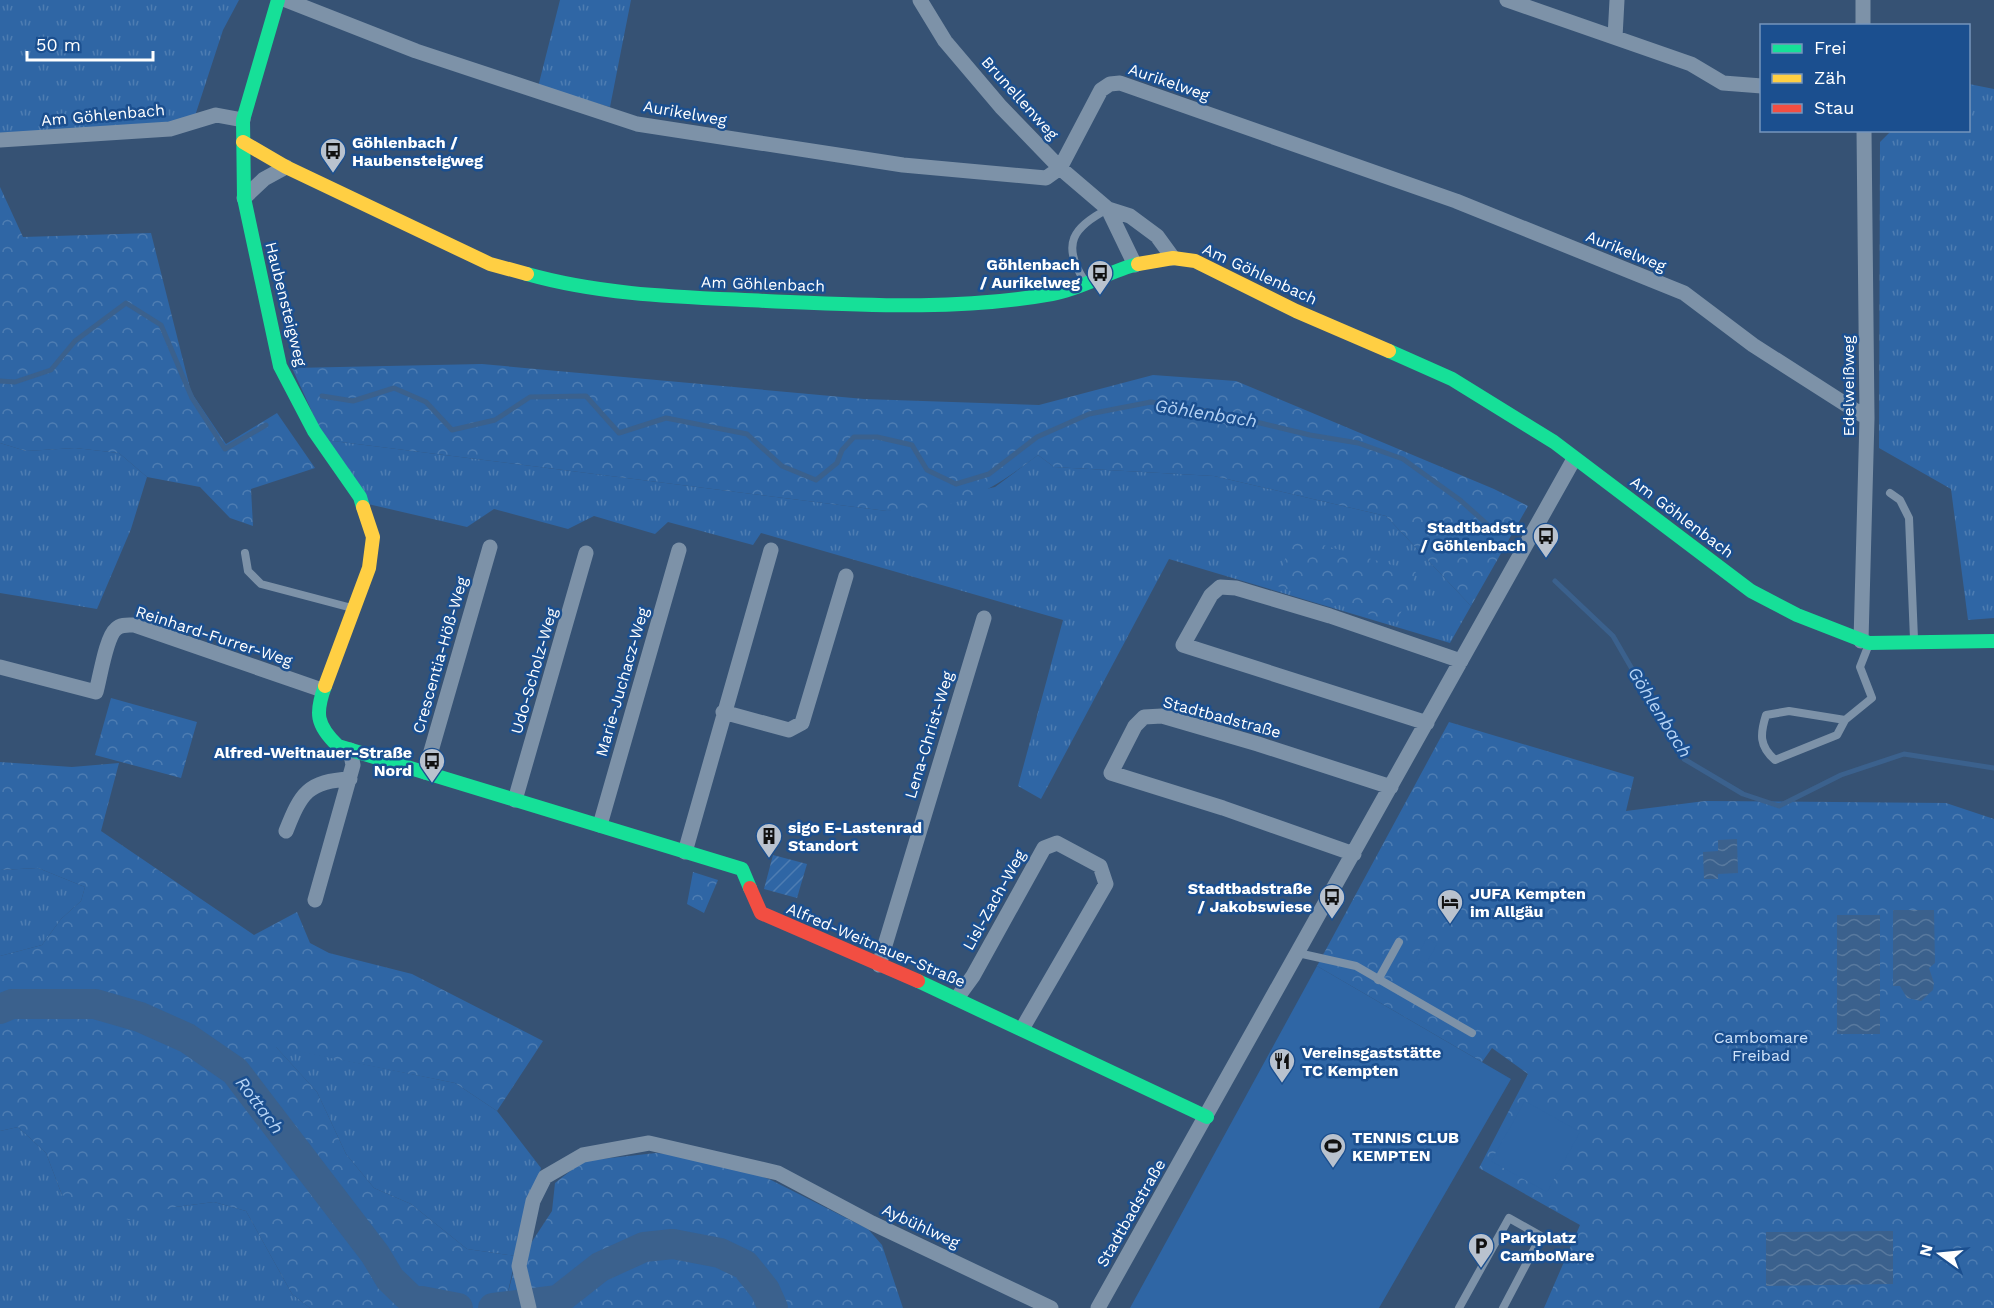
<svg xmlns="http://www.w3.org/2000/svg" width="1994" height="1308" font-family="'Work Sans',sans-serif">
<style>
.grass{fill:url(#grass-tufts)}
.forest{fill:url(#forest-crowns)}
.garden{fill:url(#garden-furrows)}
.pitch{fill:#2f66a5}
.water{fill:url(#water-waves)}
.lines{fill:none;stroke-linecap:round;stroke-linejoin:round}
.stream{stroke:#3b618d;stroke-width:5}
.river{stroke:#3b618d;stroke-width:30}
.lane{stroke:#7d92a8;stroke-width:8}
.street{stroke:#7d92a8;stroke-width:15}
.fast{stroke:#16e098;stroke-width:14}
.slow{stroke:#ffcf43;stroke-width:14}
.jam{stroke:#f24e42;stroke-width:14}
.labels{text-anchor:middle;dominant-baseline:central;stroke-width:5;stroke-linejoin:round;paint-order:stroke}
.street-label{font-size:16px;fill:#fff;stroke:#1b4f8f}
.poi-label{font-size:16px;font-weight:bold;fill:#fff;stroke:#1b4f8f;text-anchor:start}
.park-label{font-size:16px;fill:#cfe3fa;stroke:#1b4f8f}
.water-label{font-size:18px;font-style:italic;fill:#b5d3f5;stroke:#1b4f8f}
</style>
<defs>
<pattern id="grass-tufts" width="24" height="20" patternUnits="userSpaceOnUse" patternTransform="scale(1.5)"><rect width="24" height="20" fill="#2f66a5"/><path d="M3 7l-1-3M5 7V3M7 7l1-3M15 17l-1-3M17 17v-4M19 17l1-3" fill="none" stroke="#4e7db2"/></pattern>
<pattern id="forest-crowns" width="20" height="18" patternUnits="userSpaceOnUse" patternTransform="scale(1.5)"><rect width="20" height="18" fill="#2f66a5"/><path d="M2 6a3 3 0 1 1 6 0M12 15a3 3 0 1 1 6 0" fill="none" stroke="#4e7db2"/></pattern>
<pattern id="garden-furrows" width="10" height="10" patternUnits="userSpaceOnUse" patternTransform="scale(1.5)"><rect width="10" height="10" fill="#2f66a5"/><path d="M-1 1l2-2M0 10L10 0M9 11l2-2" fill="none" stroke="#4e7db2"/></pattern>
<pattern id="water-waves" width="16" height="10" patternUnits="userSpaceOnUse" patternTransform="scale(1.5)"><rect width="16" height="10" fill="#3b618d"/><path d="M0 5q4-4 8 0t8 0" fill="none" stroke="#58799e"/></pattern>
</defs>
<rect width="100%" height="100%" fill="#365274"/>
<path class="grass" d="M0,0H239L223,30L193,122L0,133Z
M560,0H631L610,107L538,87Z
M1969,84L1994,89V618L1968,620L1951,489L1879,448L1880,142L1891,131L1968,130Z
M325,440L887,511L995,487L1038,455L1054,467L1214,476L1386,516L1471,606L1450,643L1169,559L1041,799L1018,786L1063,620L761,533L753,545L668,522L655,534L594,516L568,529L494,509L467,527L368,504Z
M0,443L26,451L75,448L119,453L147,477L131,529L97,609L0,593Z
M38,868L85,887L81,901L61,919L42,945L0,956V870Z
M275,1046L455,1083L497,1111L541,1168L516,1256L467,1249L411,1204L374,1188L346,1154L317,1092Z
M18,1127L46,1153L62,1195L175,1207L214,1202L246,1211L292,1294L310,1308H0V1131Z"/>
<path class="forest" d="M0,187L23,237L151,233L191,392L226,444L277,413L315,468L251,489L253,526L230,518L200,487L147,477L119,453L75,448L26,451L0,443Z
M482,364L864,399L1039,405L1153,375L1236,381L1494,489L1528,506L1471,606L1386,516L1214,476L1054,467L1038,455C978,500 962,506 887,511L325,440L292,368Z
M1292,536L1416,572L1397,623L1277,586Z
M111,698L197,722L181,778L95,755Z
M1449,722L1634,777L1626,811L1705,801L1946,803L1994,819V1308H1544L1580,1225L1479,1168L1528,1074L1492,1048L1482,1062L1317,966Z
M0,762L72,767L119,763L101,831L254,935L297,912L310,943L329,953L412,974L543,1041L497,1111L455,1083L276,1047L317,1092L346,1154L374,1188L411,1204L467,1249L516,1256L505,1305L514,1269L552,1211L555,1183L583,1161L656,1153L720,1159L771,1180L868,1229L882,1245L903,1308H310L292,1294L246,1211L214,1202L175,1207L129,1220L62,1195L46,1153L18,1127L0,1131V956L42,945L61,919L81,901L85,887L38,868L0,870Z
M693,872L718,880L704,913L687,904Z"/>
<path class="garden" d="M773,855L807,864L797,898L764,889Z"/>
<path class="pitch" d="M1427,938L1437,944L1426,964L1416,958Z
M1317,966L1511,1079L1379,1308H1130Z
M1525,1101L1580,1132L1547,1192L1491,1161Z"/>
<path class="water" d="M1737,839L1738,873L1718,874V879H1704L1703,852L1718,851V840Z
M1893,910H1934L1935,963L1929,968L1934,983L1933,990L1921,1001L1907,998L1900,986H1893Z
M1837,915H1880V1034H1837Z
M1893,1231V1284L1766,1286V1232Z"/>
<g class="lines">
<path class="stream" d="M0,381L15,382L51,370L75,341L126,303L161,325L192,398L225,449L266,425
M322,396L353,401L394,388L426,402L452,430L495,420L530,397L586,396L619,433L666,418L747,434L782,466L816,480L837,463L842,450L854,437H877L912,445L927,470L956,484L989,474L1037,437L1089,414L1151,402L1219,413L1310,435L1358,443L1403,459L1460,500L1497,533
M1555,581L1613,636L1684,759L1743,794L1779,806L1841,775L1904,754L1994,768"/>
<path class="river" d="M0,1009L12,1004H95L140,1017L187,1038L235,1071L375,1254L390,1279L411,1299L458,1308
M493,1308L558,1300L600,1267L644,1247L673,1244L720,1253L745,1265L765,1290L773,1308"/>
<path class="lane" d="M1084,280C1061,244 1073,227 1108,209
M1890,493L1900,500L1909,518L1914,639
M245,553L248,571L261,584L352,608
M1845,720L1837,735L1775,760C1759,746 1760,734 1766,715L1789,711L1845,720L1872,698L1860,667L1869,644
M1298,953L1356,966L1472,1033
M1378,980L1399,942
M1459,1308L1509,1218L1541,1236L1503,1308"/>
<path class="street" d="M286,0L416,51L637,124L903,165L1046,178L1060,168L1101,90L1110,84L1120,83L1456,201L1684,293L1753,345L1867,418
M920,0L945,41L1001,107L1060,168L1108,209L1130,216L1157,236L1173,258
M1507,0L1691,64L1723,83L1762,86
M1863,0V26
M1615,37L1617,0
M0,140L170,129L216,115L243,120
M244,198L264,179L286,167
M1108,209L1135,265
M1861,641L1867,418L1864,130
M0,667L96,692C100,678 106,637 116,629C121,624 128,625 134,625L322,690
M723,712L789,730L802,723L846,576
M1427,723L1183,645L1211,595L1220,587L1236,588L1330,616L1461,661
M425,772L490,547
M515,800L586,553
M600,825L679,550
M286,831C301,793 308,781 350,779
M685,852L771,550
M1354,854L1223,808L1111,773L1135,726L1144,717L1162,716L1258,744L1391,787
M315,900L353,765L350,750
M879,965L984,618
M957,998L973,976L1044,848L1057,843L1100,866L1106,884L1022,1029
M529,1308L519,1266L533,1201L545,1177L583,1155L649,1143L778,1173L872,1223L1051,1308
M1098,1308L1574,459"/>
<path class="fast" d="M278,0L243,120L244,198L280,366L314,431L360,497L363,507
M527,274C605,296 685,297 766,301C862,305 957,311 1052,294C1082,289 1109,271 1138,264
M1389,351L1452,379L1554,442L1751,591L1797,615L1869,643L1994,641
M325,686C315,713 316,725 338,746L742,869L750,888
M918,981L1207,1117"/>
<path class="slow" d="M243,142L286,167L490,264L527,274
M1138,264L1173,258L1195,261L1296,311L1389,351
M325,686L369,568L373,537L363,507"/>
<path class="jam" d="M750,888L761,913L918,981"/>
</g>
<defs>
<g id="bus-pin" transform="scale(1.35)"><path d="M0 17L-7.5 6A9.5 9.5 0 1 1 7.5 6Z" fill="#b9c2ce" stroke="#1b4f8f"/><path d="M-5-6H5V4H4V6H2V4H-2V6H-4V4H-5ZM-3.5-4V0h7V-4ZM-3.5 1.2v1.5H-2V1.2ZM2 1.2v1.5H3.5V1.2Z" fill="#111"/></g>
<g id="building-pin" transform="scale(1.35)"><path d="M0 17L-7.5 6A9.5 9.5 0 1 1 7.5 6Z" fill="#b9c2ce" stroke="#1b4f8f"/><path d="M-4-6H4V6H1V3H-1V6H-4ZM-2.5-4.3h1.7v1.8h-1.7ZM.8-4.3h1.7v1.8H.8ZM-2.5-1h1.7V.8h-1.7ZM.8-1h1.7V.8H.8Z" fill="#111"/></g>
<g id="hotel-pin" transform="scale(1.35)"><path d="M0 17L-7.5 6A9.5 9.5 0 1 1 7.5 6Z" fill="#b9c2ce" stroke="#1b4f8f"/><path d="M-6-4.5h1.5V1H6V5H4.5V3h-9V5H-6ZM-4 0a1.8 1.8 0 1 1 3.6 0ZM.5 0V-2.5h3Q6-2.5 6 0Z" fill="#111"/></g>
<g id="restaurant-pin" transform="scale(1.35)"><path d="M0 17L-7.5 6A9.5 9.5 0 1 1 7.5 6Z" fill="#b9c2ce" stroke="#1b4f8f"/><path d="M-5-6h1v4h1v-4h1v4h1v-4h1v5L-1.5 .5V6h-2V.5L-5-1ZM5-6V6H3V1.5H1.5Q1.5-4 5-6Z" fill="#111"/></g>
<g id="stadium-pin" transform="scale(1.35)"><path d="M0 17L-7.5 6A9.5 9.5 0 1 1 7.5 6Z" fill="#b9c2ce" stroke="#1b4f8f"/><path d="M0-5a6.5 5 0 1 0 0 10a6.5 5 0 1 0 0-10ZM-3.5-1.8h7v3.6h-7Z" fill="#111"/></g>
<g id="parking-pin" transform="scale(1.35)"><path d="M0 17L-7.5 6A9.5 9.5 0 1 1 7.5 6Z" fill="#b9c2ce" stroke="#1b4f8f"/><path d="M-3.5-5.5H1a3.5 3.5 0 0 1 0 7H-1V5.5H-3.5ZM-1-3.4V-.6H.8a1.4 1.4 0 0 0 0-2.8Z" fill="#111"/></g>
</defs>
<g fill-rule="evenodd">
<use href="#bus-pin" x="333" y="151"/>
<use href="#bus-pin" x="1100" y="273"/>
<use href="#bus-pin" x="1546" y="536"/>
<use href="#bus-pin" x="432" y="761"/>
<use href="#building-pin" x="769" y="836"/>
<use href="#bus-pin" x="1332" y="897"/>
<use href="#hotel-pin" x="1450" y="902"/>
<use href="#restaurant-pin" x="1282" y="1061"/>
<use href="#stadium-pin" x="1333" y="1146"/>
<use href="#parking-pin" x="1481" y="1246"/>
</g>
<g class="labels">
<g class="street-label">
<text transform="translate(1169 82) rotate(19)">Aurikelweg</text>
<text transform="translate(1020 98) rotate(48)">Brunellenweg</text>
<text transform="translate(685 113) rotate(10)">Aurikelweg</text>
<text transform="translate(103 115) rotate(-5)">Am Göhlenbach</text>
<text transform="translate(1626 251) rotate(22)">Aurikelweg</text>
<text transform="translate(1260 274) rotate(25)">Am Göhlenbach</text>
<text transform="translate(763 284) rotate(2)">Am Göhlenbach</text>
<text transform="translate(286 304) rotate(76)">Haubensteigweg</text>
<text transform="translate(1848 386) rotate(-90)">Edelweißweg</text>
<text transform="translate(1682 517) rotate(37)">Am Göhlenbach</text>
<text transform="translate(214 636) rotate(18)">Reinhard-Furrer-Weg</text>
<text transform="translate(440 655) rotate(-74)">Crescentia-Höß-Weg</text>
<text transform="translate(534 671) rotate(-74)">Udo-Scholz-Weg</text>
<text transform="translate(622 682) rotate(-74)">Marie-Juchacz-Weg</text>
<text transform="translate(1222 717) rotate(15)">Stadtbadstraße</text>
<text transform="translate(929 735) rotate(-73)">Lena-Christ-Weg</text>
<text transform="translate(994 900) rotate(-61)">Lisl-Zach-Weg</text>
<text transform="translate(876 945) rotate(23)">Alfred-Weitnauer-Straße</text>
<text transform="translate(1131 1213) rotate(-60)">Stadtbadstraße</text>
<text transform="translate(921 1226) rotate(25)">Aybühlweg</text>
</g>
<g class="poi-label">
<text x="352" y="142">Göhlenbach /<tspan x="352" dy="18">Haubensteigweg</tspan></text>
<text x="1080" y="264" text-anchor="end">Göhlenbach<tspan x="1080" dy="18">/ Aurikelweg</tspan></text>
<text x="1526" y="527" text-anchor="end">Stadtbadstr.<tspan x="1526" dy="18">/ Göhlenbach</tspan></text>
<text x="412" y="752" text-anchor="end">Alfred-Weitnauer-Straße<tspan x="412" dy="18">Nord</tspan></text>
<text x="788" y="827">sigo E-Lastenrad<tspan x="788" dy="18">Standort</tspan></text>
<text x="1312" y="888" text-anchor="end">Stadtbadstraße<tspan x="1312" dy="18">/ Jakobswiese</tspan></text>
<text x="1470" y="893">JUFA Kempten<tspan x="1470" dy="18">im Allgäu</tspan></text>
<text x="1302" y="1052">Vereinsgaststätte<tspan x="1302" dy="18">TC Kempten</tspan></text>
<text x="1352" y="1137">TENNIS CLUB<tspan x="1352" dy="18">KEMPTEN</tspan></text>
<text x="1500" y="1237">Parkplatz<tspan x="1500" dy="18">CamboMare</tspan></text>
</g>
<g class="park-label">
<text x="1761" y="1037">Cambomare<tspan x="1761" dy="18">Freibad</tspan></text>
</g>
<g class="water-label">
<text transform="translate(1206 413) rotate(9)">Göhlenbach</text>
<text transform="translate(1660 712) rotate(58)">Göhlenbach</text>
<text transform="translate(260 1105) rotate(53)">Rottach</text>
</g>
</g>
<rect x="1760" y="24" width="210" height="108" fill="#1b4f8f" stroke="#7695bc" stroke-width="1.5"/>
<rect x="1772" y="44" width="30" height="9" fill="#16e098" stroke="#7695bc" stroke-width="1.5"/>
<text x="1814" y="54" font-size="18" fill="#ffffff">Frei</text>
<rect x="1772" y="74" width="30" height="9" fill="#ffcf43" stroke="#7695bc" stroke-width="1.5"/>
<text x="1814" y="84" font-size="18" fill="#ffffff">Zäh</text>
<rect x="1772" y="104" width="30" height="9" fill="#f24e42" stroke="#7695bc" stroke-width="1.5"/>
<text x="1814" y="114" font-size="18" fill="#ffffff">Stau</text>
<g transform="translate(1940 1254) rotate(285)" stroke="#1b4f8f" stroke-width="4.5" paint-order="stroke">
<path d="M0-4.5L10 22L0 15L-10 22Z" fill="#ffffff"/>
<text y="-9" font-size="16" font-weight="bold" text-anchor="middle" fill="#ffffff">N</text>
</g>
<path d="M27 51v9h126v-9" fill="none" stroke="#ffffff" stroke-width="3"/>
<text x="36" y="51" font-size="18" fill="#ffffff" stroke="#1b4f8f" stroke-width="4.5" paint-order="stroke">50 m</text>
</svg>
